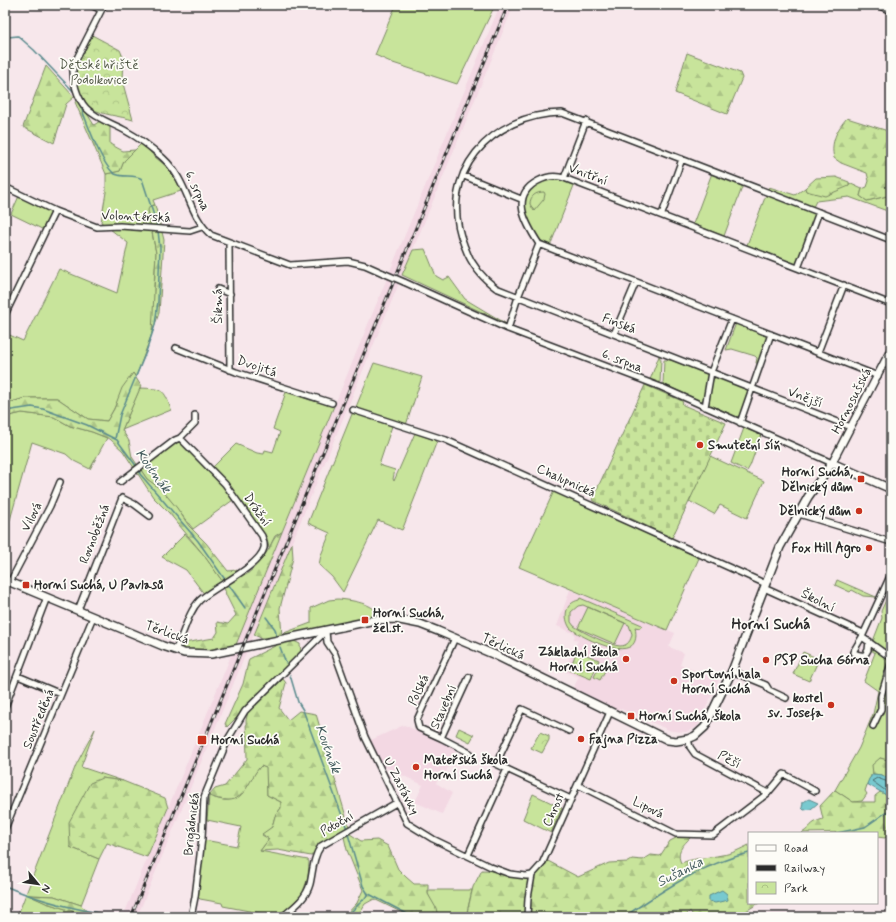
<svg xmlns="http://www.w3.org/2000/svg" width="896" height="922" font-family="Mynerve,sans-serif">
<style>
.built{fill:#f3d8e3}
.grass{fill:#c8e49b;stroke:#7a8863;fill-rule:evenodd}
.forest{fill:url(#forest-firs);stroke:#7a8863}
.cemetery{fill:url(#cemetery-stones);stroke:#7a8863}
.park{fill:url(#park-crowns);stroke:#7a8863}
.water{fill:#78c9cf;stroke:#598a8d}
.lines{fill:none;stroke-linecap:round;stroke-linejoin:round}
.shore{stroke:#4a6a6d;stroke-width:1}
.stream{stroke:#598a8d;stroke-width:1.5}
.minor-casing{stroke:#2b2b2b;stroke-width:8}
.tertiary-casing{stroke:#2b2b2b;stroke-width:9}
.secondary-casing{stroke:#2b2b2b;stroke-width:10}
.minor{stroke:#fdfcf7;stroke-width:5}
.tertiary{stroke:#fdfcf7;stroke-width:6}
.secondary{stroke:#fdfcf7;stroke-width:7}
.rail-casing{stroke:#2b2b2b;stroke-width:3}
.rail{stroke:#fdfcf7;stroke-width:1.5;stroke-dasharray:4.5;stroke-linecap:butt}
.minor-bridge-casing{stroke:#2b2b2b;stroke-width:8;stroke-linecap:butt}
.minor-bridge{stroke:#fdfcf7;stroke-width:5}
.poi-dot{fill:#c8321e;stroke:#fdfcf7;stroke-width:1.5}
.labels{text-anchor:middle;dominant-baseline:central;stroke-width:3.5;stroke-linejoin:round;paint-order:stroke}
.park-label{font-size:13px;fill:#525947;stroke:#fdfcf7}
.street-label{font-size:13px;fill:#2b2b2b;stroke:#fdfcf7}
.poi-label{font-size:13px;font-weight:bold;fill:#2b2b2b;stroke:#fdfcf7;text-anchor:start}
.water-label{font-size:14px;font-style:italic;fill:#425a5c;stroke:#fdfcf7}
.quarter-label{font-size:15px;font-weight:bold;fill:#2b2b2b;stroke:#fdfcf7}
</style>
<defs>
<pattern id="forest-firs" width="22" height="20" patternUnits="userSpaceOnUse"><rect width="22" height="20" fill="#c8e49b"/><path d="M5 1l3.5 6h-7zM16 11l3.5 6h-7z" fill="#acc486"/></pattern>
<pattern id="cemetery-stones" width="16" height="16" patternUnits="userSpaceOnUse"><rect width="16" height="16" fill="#c8e49b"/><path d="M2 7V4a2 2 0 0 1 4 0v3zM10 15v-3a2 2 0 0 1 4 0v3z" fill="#acc486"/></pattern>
<pattern id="park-crowns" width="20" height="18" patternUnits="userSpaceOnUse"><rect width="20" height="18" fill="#c8e49b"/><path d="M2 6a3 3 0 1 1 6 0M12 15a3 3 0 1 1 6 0" fill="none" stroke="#acc486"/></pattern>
</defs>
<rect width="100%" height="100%" fill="#f7e7eb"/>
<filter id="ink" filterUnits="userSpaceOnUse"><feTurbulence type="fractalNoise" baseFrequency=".025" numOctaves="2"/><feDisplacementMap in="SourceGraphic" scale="8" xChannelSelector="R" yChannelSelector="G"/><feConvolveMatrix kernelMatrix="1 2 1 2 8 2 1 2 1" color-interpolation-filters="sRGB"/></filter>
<g filter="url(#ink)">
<path class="built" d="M500,5H514L137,917H123Z
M570,590L675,633L669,647L684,653L680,665L719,680L697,727L686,732L671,731L619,708L618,710L573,688L579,677L564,671L578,640L574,639L575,634L557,626Z
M404,725L456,748L446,772L442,770L436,783L452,793L442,814L415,802L423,785L379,764L369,743L371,740Z"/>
<path class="grass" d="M396,5H495L457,84L393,63L375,55Z
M144,141C151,163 175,162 181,191L153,200L155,205L150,206L149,218L156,253L154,285L155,325L136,377L133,373C122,389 117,405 107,421L88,419L57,398H25L5,404V333L23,341L59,269L117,293L128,243L101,222L106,192V174L120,171L124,161Z
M712,173L743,185L724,236L693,224Z
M549,178H561L575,183L550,246L536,237L525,210V197L532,187Z
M849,183L862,189L860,196L867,201L891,195L890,212L849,197L816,201L813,207L767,190L769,187L795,195L805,188L806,191L849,186Z
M766,195L816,214L796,264L747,245Z
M19,196L50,210L51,216L44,230L11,214Z
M425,249L436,276L443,280L449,277L465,299L505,323L402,275L413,250Z
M736,323L767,334L768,337L759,364L756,363L757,358L755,356L732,349L726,350Z
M659,356L661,360L660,383L650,380Z
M664,360H671L707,374L709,376L703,400L701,401L663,384Z
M374,363L422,377L406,425L358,410L356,407Z
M716,377L748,390L741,414L737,417L707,403L713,380Z
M140,388C163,389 164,388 171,410L122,430Z
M286,392L310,400L334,406L282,532L275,536L269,548L267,538L249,514L250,512L248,513L213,467L236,444L257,453L264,454L265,450L273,452L280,432L273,429Z
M22,413L54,417L70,426L92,432L107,438L90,469L74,461L66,454L32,442L10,520L5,519V417Z
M355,413L393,423L379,465L395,470L393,479L394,481L415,433L437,441L403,528L402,530L378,520L343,592L332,577L319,565L321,555L330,533L308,523L352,414Z
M744,428L761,435L750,466L747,471L731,463Z
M175,442L183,443L224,486L233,500L193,529L162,490L147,479L141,470Z
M710,456L764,481L747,518L720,505L714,514L689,501Z
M554,491L699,558L667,630L519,567Z
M185,534L203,554L223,582L205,595L186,570L162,557Z
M837,580L876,597L863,596L852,590L850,592L835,585Z
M891,589V761L880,758L873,772V774L871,775L869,784L867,785L865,791L867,794L862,801L853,802L835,790L859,748L873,714L878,691L864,681L875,653L870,649L882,618L881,611Z
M580,598L642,625L640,628L635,627C644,669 584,639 570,628C563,617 565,603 579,600ZM583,605L629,625L632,634C631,640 628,646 620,646C611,646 582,632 574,626L571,622V612L578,606Z
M338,599C350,600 375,603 379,616L285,636L284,633L311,623V608L329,600Z
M588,607L625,623L615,644L578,628Z
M803,652L819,659L809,681L793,674Z
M600,664L607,667L600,680L594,677Z
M459,728L474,735L470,742L456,735Z
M95,729L81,767L123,781L102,778L70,847L99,859L81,905L54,896L29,895L46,903L92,917H17L76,765Z
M261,766L267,768V795L281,802V808L275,816L272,827L262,835L269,839L260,851L308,860L309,862L308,878L302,894L285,911L280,914L275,916L223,906L222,903L200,899L197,896L204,840L237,846L241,827L207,820L209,796C215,798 223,801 228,800C247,798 249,777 261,766Z
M533,794L562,808L551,833L523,819Z
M428,890H472L466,917H438C436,907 427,899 428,890Z"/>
<path class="forest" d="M687,53L740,73L742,78L727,114L675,93Z
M46,66L74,97L66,104L54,143L23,127Z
M79,100L94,125L100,121L110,125V144L123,151L135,150L124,161L120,171L106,174L75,102Z
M847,118L891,132V195L867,201L860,196L862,189L867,187L869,181L867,173L841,163L834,158C830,143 837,129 847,118Z
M836,177L849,182V186L825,196L806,191L805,188L816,178Z
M155,205L164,240L159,313L152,333L156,253L148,210L150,206Z
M133,373L141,386L122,430L129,441L132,457L147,479L162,490L177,508L189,526L206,543L228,571L236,570L246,575C255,568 262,559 269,549C273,541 274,536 282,532L235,647C219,650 195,657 180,647L184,643L214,638L218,632L217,622L228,624L236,615L226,595L223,582L203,554L169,513L153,497L123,451L110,439L92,432L70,426L54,417L22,413L5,417V404L25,398H57L88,419L107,421L114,409L122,388Z
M292,543L293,558L280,608L282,637L261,638L254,635Z
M292,640L300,644L301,653L227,727L225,724L243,684L249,659L283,642Z
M283,679L286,683L279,708L288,720L299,711L316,714L349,827L322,842L311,856L278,850L260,851L269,839L262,834L272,827L275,816L281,808V802L267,795L266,768L261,766C250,776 246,801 228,800C222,800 215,798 209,796L215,789L225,786L247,759L246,720L248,712Z
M880,758L891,761V780L882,775L873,774L872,765Z
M102,778L123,781L165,798L168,808L147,857L107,843L99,859L70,847L69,822L90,783Z
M835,790L853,802H875V796L880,792L889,795L891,793V833L885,838L877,837V833L868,832L802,833C812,827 809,823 823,819L820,806Z
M350,834L361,841L377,840L388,846L398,869L406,877L414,884H428V894L436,908L438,917H411L374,899L365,904L357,917H344L357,903L363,890L347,850L344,837Z
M680,836L690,838C682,846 676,852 681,863C694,858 708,858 722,855C732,854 740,849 749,845V903H759L746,911L744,916L739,917H694L690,911L684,917H466L473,887L482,870C511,870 525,894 548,861L578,877L609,863L628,862L632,859L643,860L651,855L660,856L670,841Z
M28,895L54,896L81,905L92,917L46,903Z"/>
<path class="cemetery" d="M645,385L682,401L683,405L726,423L672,538L592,500Z"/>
<path class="park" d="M92,35L120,50L123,57L122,80L133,120C121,116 101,115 91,108C78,98 71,74 77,59C80,51 87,43 92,35Z
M544,192L545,194L544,199L534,211L530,204C530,196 536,192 544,192Z
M577,651L599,660L591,679L569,670Z
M540,732L549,736V740L542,753L531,748Z"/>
<path class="water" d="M873,774L882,775L891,780V793L889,795H886L867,784L869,779Z
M809,799L818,803L811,809L804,810L802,808L803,802Z
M722,890L727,894L728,900L715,903L709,901V896Z"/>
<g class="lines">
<path class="shore" d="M891,783L877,778L872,781L886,791H891"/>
<path class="stream" d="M5,41L8,37L18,36L34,50L74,92L76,96
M78,100C85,116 101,166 115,174C123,178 134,174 142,179L157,225
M5,411L32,407L43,409L87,425L117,440L137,467
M115,439L120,415L146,352L155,325L158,301L160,248L158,231
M139,470L140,474L198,541L245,608
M266,617L275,629L277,638
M280,647L286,663
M290,675L298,702L303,710L347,829
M837,833L865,827L891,809
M348,834L363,886L368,894
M5,886C35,899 66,907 98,913
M104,915L111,917
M346,917L369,894L413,917
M624,917C663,890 702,864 749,853"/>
<g class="minor-casing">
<path id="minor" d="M91,5L101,10
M104,5L73,66C72,80 77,98 86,108C96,119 114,124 126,131C139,138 152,148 163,158C189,182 188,215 211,235L290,265L348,261L365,265L383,273
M878,5L891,11
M5,9L7,5
M464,176L521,199
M564,178L586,121
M5,187L55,211L97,227L120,226L190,231L202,227
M662,214L682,159
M229,242L230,370
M798,268L819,212
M404,282L508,329L661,387L832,463
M218,289L230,294
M5,315L55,211
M508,329L518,297L539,244
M614,334L636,282
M176,348L236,372L332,403
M818,352L844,285
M878,376L539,244C526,224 509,196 538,181C547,176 555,175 564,178L891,304
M705,407L711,372L732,319
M353,410L446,440L766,584
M740,423L771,334
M851,427L496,288C481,277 470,262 464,245C436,174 491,114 562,113L891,240
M120,482L175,440L180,438
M799,514L891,542
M891,574L862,637L891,658
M10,582L50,506L60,482
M764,588L863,633
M78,610L122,498L134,504L150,516
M326,631L327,642L335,654L365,737L407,823L433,839L491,867L510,874L526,876L532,875
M862,637L853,652C857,655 860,656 865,655L868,650L869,641
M175,650C184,635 187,613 200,600C214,587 259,567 264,548C265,544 263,540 262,536L225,484L180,438L195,423V415
M732,671L766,685L769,690L786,698
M18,676L61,694
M469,677L441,738L470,753
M5,707L47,597
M873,726L881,709V696L891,663
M569,731L522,709L496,764L571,799
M441,738L419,728L417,720L455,638
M578,785L676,834L713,835L768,793L695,754L690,747L688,739
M768,793L784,774L815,791
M5,829L93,617
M468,855L507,769
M191,917L195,897L202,838L204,797L228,739L245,711L326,631
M282,917C293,908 306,899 310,884C313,871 313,857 321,846L396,803
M527,917L528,898L532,875L542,864L610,712"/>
</g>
<g class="tertiary-casing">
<path id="tertiary" d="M832,463L891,349"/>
</g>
<g class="secondary-casing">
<path id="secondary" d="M5,580L163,646L184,653L211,654L375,620L395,619L420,624L438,631L495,655L668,740L676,741L688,739L695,736L705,727L732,671L780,547L808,497L832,463L891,489"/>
</g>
<use href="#minor" class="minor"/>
<use href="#tertiary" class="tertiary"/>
<use href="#secondary" class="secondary"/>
<g class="rail-casing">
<path id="rail" d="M131,917L508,5"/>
</g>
<use href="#rail" class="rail"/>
<g class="minor-bridge-casing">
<path id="minor-bridge" d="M383,273L404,282"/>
</g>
<use href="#minor-bridge" class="minor-bridge"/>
</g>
</g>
<g class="poi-dot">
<circle cx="700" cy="445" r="4"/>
<rect x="857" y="475" width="8" height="8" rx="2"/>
<circle cx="859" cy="511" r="4"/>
<circle cx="869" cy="548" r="4"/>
<rect x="22" y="581" width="8" height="8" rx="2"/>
<rect x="361" y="616" width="8" height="8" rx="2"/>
<circle cx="626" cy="659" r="4"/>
<circle cx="766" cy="660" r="4"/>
<circle cx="674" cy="681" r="4"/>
<circle cx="831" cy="705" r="4"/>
<rect x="627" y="712" width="8" height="8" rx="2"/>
<circle cx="581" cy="739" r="4"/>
<rect x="197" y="735" width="10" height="10" rx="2"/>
<circle cx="416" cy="767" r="4"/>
</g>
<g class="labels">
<g class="park-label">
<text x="99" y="65">Dětské hřiště<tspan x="99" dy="15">Podolkovice</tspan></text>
</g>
<g class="street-label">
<text transform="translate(588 175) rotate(20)">Vnitřní</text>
<text transform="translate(197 191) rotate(65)">6. srpna</text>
<text transform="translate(136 217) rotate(2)">Volontérská</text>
<text transform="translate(218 306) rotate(-90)">Šikmá</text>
<text transform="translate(619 324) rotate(21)">Finská</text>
<text transform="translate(622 361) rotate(21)">6. srpna</text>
<text transform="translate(257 367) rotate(19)">Dvojitá</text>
<text transform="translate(805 398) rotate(21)">Vnější</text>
<text transform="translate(852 401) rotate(-63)">Hornosušská</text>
<text transform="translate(566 481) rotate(24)">Chalupnická</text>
<text transform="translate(257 510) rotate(55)">Drážní</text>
<text transform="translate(32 517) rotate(-63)">Vilová</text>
<text transform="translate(95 534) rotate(-69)">Rovnoběžná</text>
<text transform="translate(818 601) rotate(26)">Školní</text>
<text transform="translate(167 633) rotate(20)">Těrlická</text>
<text transform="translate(503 647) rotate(25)">Těrlická</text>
<text transform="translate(419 690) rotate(-65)">Polská</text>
<text transform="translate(444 707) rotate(-66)">Stavební</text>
<text transform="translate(39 719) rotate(-68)">Soustředěná</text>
<text transform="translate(729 760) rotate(28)">Pěší</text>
<text transform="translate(401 786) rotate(63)">U Zastávky</text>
<text transform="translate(648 808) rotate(26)">Lipová</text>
<text transform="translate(554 810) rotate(-65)">Chrost</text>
<text transform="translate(192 824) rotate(-84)">Brigádnická</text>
<text transform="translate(337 824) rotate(-30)">Potoční</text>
</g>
<g class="poi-label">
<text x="708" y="445">Smuteční síň</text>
<text x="853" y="472" text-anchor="end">Horní Suchá,<tspan x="853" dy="15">Dělnický dům</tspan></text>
<text x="851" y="511" text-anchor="end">Dělnický dům</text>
<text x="861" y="548" text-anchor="end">Fox Hill Agro</text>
<text x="34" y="585">Horní Suchá, U Pavlasů</text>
<text x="373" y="613">Horní Suchá,<tspan x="373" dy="15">žel.st.</tspan></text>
<text x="618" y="652" text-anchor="end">Základní škola<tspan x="618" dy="15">Horní Suchá</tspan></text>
<text x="774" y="660">PSP Sucha Górna</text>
<text x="682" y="674">Sportovní hala<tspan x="682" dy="15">Horní Suchá</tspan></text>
<text x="823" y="698" text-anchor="end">kostel<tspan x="823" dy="15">sv. Josefa</tspan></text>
<text x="639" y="716">Horní Suchá, škola</text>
<text x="589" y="739">Fajna Pizza</text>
<text x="211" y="740">Horní Suchá</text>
<text x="424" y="760">Mateřská škola<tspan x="424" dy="15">Horní Suchá</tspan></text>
</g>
<g class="water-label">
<text transform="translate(153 471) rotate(54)">Koutnák</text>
<text transform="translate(328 749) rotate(70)">Koutnák</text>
<text transform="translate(680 872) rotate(-27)">Sušanka</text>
</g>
<g class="quarter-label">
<text x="771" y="625">Horní Suchá</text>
</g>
</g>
<rect width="896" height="922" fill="none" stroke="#fdfcf7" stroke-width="20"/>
<rect x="10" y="10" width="876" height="902" fill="none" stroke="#2b2b2b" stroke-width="1.5" filter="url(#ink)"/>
<rect x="748" y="832" width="130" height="72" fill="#fdfcf7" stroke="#a9a8a5"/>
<rect x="756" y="845" width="20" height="6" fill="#fdfcf7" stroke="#a9a8a5"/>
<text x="784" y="852" font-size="12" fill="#2b2b2b">Road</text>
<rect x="756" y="865" width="20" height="6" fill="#2b2b2b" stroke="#a9a8a5"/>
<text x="784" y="872" font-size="12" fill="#2b2b2b">Railway</text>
<rect x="756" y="882" width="20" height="12" fill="url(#park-crowns)" stroke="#a9a8a5"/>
<text x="784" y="892" font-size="12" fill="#2b2b2b">Park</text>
<g transform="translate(38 884) rotate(119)" stroke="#fdfcf7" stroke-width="3" paint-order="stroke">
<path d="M0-3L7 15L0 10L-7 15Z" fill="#2b2b2b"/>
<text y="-6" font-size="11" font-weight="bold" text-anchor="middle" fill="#2b2b2b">N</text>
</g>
</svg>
